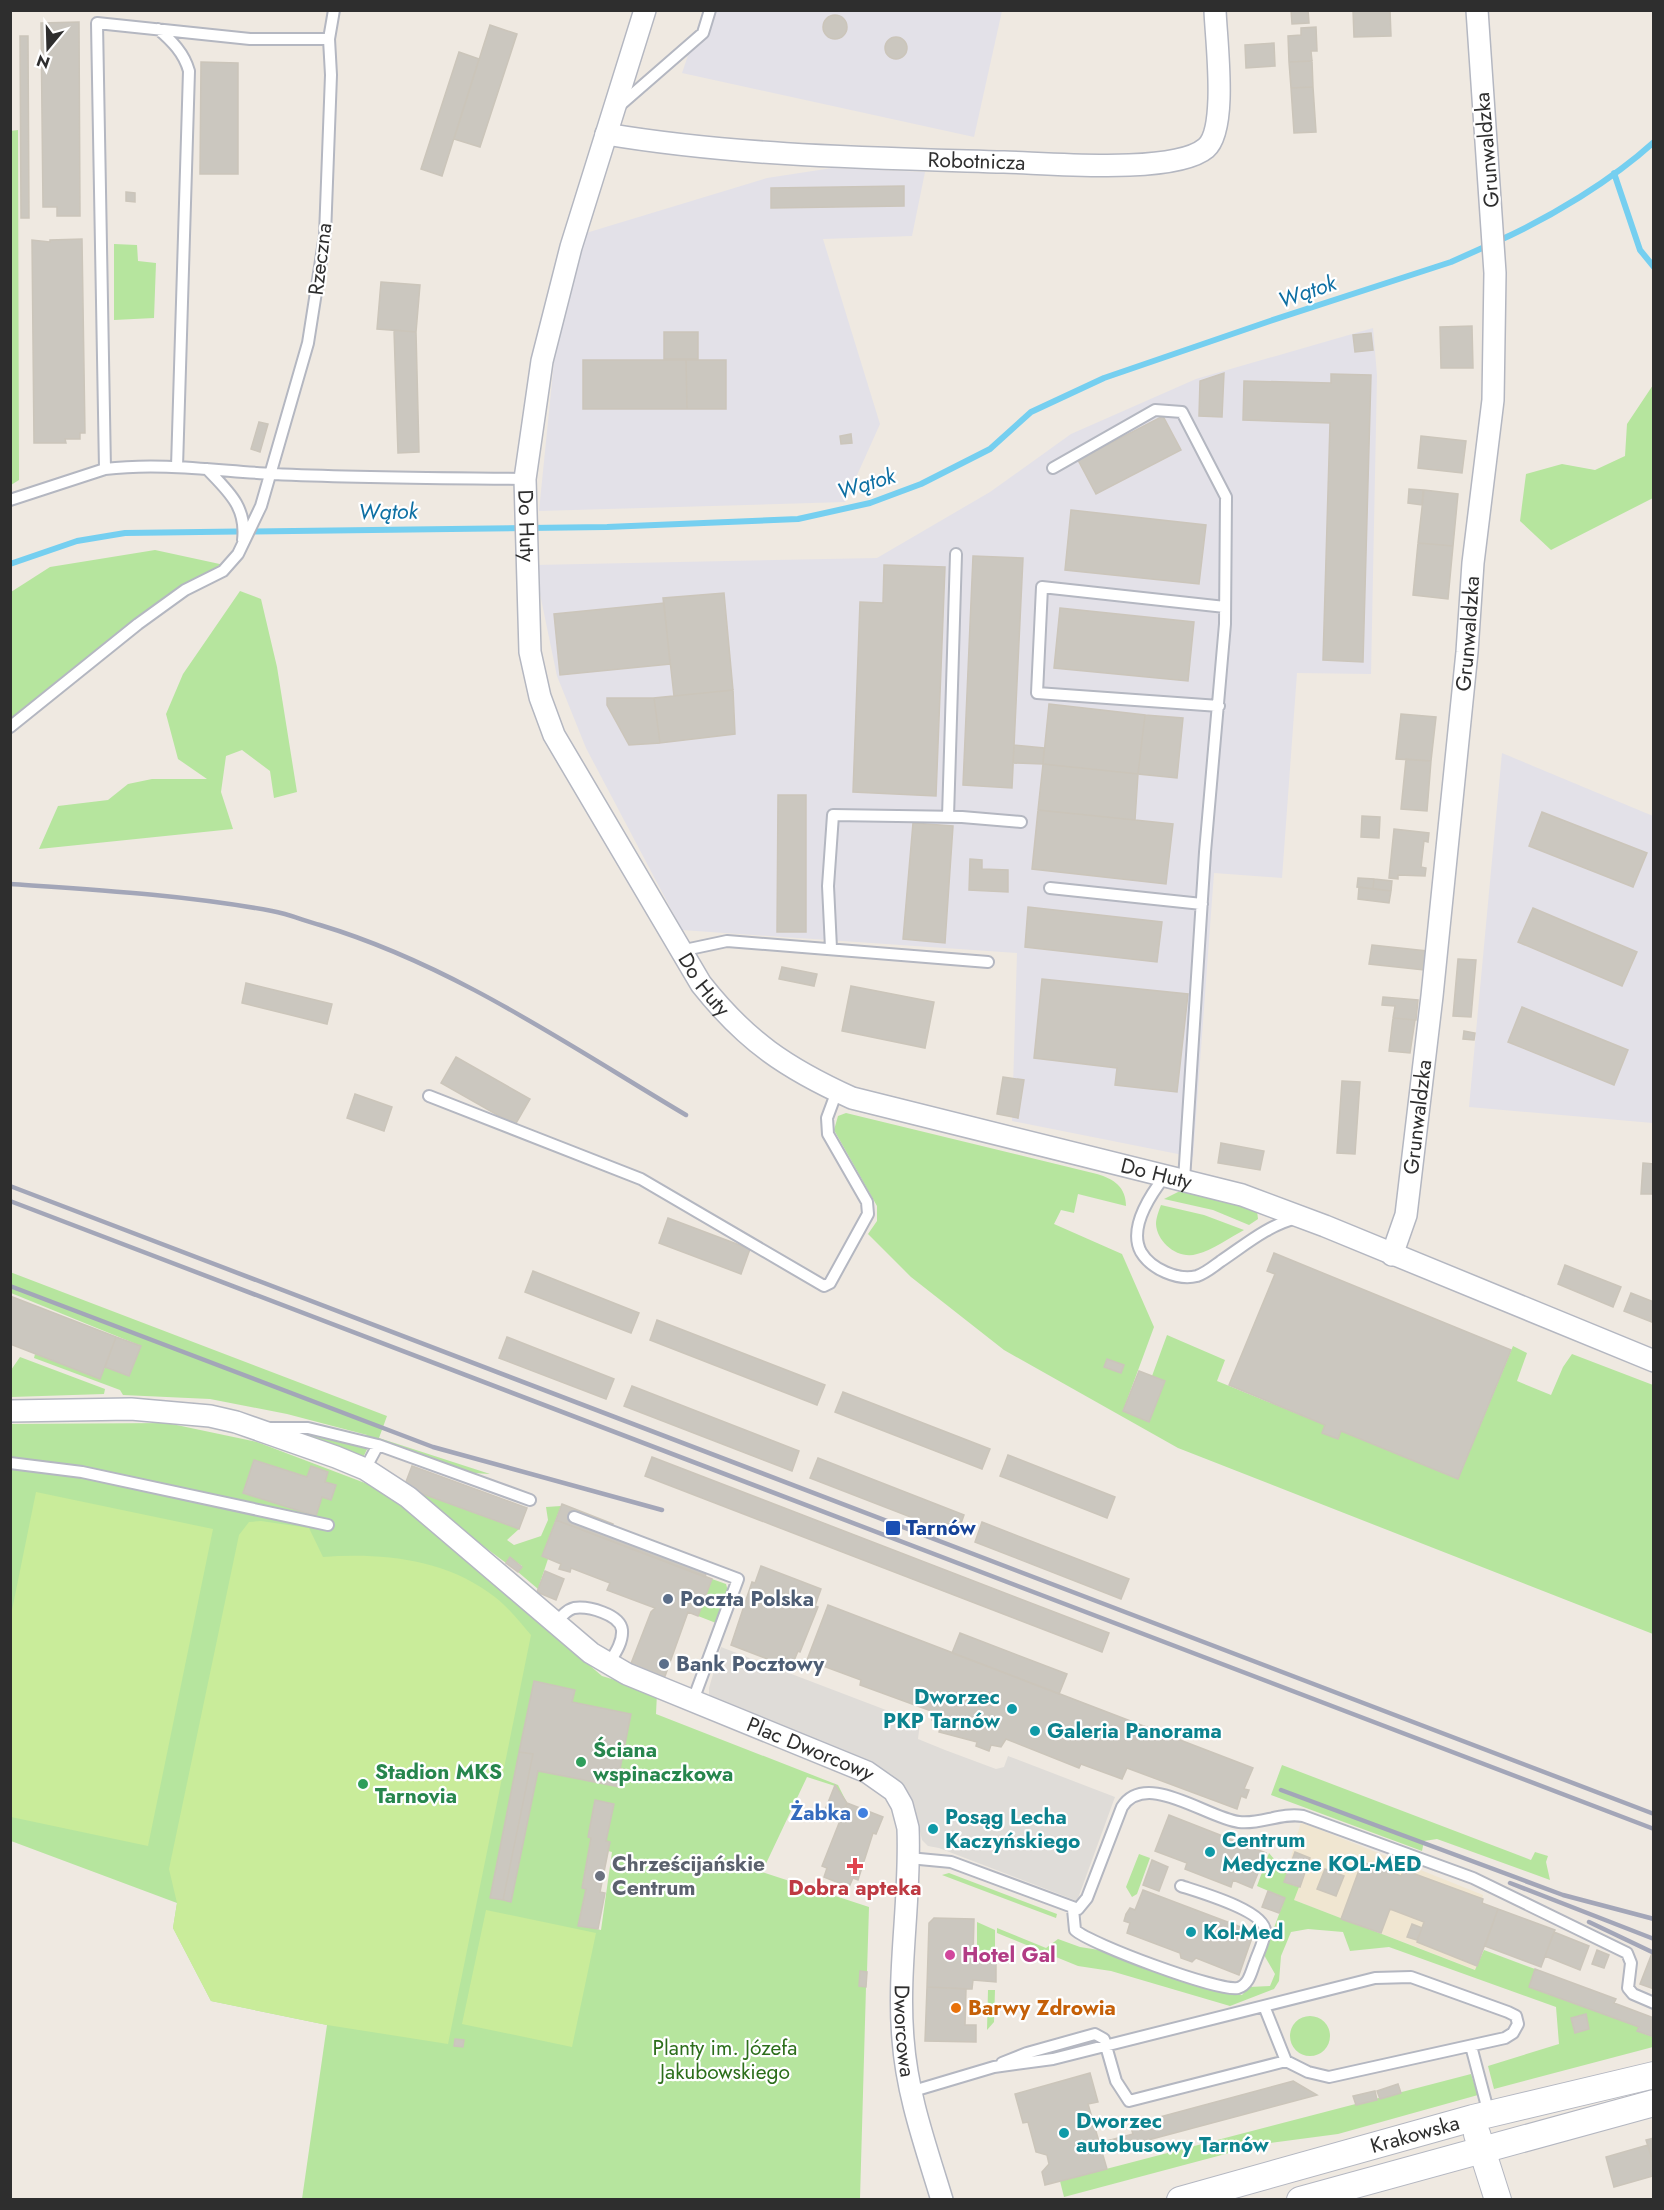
<svg xmlns="http://www.w3.org/2000/svg" width="1664" height="2210" font-family="Jost,sans-serif">
<style>
.industrial{fill:#e3e1e8}
.education{fill:#f0e6d1}
.green{fill:#b6e59e;fill-rule:evenodd}
.pitch{fill:#c9ec9a}
.plaza{fill:#dfdcd8}
.lines{fill:none;stroke-linecap:round;stroke-linejoin:round}
.stream{stroke:#75cff0;stroke-width:6}
.building{fill:#cbc7bf;stroke:#cbc5ba;stroke-width:1.5}
.service-casing{stroke:#b4b7c1;stroke-width:14}
.minor-casing{stroke:#b4b7c1;stroke-width:24}
.tertiary-casing{stroke:#b4b7c1;stroke-width:28}
.service{stroke:#fff;stroke-width:10}
.minor{stroke:#fff;stroke-width:21}
.tertiary{stroke:#fff;stroke-width:26}
.rail{stroke:#a3a6b8;stroke-width:4.5}
.transit-dot{fill:#1a4fb4;stroke:#fff;stroke-width:2}
.service-dot{fill:#5c6f8a;stroke:#fff;stroke-width:2}
.culture-dot{fill:#0f9aa8;stroke:#fff;stroke-width:2}
.leisure-dot{fill:#2e9e5b;stroke:#fff;stroke-width:2}
.shop-dot{fill:#3f7fe0;stroke:#fff;stroke-width:2}
.health-dot{fill:#e0444e;stroke:#fff;stroke-width:2}
.worship-dot{fill:#6b7280;stroke:#fff;stroke-width:2}
.hotel-dot{fill:#d1479c;stroke:#fff;stroke-width:2}
.food-dot{fill:#e8710a;stroke:#fff;stroke-width:2}
.labels{text-anchor:middle;dominant-baseline:central;stroke-width:4.5;stroke-linejoin:round;paint-order:stroke}
.street-label{font-size:21px;fill:#2e2e2e;stroke:#fff}
.transit-label{font-size:21px;font-weight:bold;fill:#164399;stroke:#fff;text-anchor:start}
.service-label{font-size:21px;font-weight:bold;fill:#4e5e75;stroke:#fff;text-anchor:start}
.culture-label{font-size:21px;font-weight:bold;fill:#0d838f;stroke:#fff;text-anchor:start}
.leisure-label{font-size:21px;font-weight:bold;fill:#27864d;stroke:#fff;text-anchor:start}
.shop-label{font-size:21px;font-weight:bold;fill:#366cbe;stroke:#fff;text-anchor:end}
.worship-label{font-size:21px;font-weight:bold;fill:#5b616d;stroke:#fff;text-anchor:start}
.health-label{font-size:21px;font-weight:bold;fill:#be3a42;stroke:#fff}
.hotel-label{font-size:21px;font-weight:bold;fill:#b23c85;stroke:#fff;text-anchor:start}
.food-label{font-size:21px;font-weight:bold;fill:#c56008;stroke:#fff;text-anchor:start}
.park-label{font-size:21px;fill:#2c6e1b;stroke:#fff}
.water-label{font-size:22px;font-style:italic;fill:#0d6fa3;stroke:#fff}
</style>
<rect width="100%" height="100%" fill="#efe9e1"/>
<path class="industrial" d="M703,11H1002L974,137L682,73Z
M832,168L925,172L912,236L823,239L880,424L845,502L539,511L555,352L586,233L767,178Z
M1373,328L1377,375L1371,674L1297,673L1282,878L1214,873L1193,1157L1012,1121L1017,953L682,930L586,748L557,676L534,565L877,558L990,492L1071,434L1196,379Z
M1502,753L1653,816V1123L1469,1107Z"/>
<path class="education" d="M1301,1822L1483,1895L1482,1903L1498,1909L1476,1970L1294,1900L1284,1882Z"/>
<path class="green" d="M18,130L19,480L11,485L10,131Z
M114,244L137,245L138,261L156,263L154,318L114,320Z
M1653,385V498L1551,550L1520,521L1526,474L1562,464L1595,470L1625,456L1627,424Z
M155,550L229,566L202,582L11,726V592L50,567Z
M240,591L261,599L277,667L297,792L274,798L270,771L242,750L226,756L221,792L233,829L39,849L58,806L108,800L128,784L152,779H207L178,759L166,714L183,674Z
M846,1113L1097,1174C1114,1179 1126,1187 1126,1206L1078,1194L1074,1213L1061,1210L1054,1224L1122,1254L1154,1327L1123,1411L1149,1421L1165,1381L1152,1376L1167,1335L1225,1360L1217,1381L1325,1425L1322,1433L1338,1439L1341,1431L1458,1479L1513,1346L1527,1353L1517,1381L1551,1395L1563,1367L1572,1354L1653,1385V1634L1178,1448L1004,1350L911,1277L868,1234L877,1221V1206L834,1130L838,1116Z
M1193,1190L1257,1211L1258,1219L1249,1225L1213,1210L1164,1199L1180,1191Z
M1161,1205L1204,1215L1244,1230C1229,1238 1213,1250 1197,1254C1179,1260 1157,1243 1156,1224C1156,1218 1159,1210 1161,1205Z
M10,1272L387,1416L379,1438L490,1474L474,1473L366,1437L367,1435L287,1414L210,1399L123,1395L120,1390L34,1358L35,1354L100,1378L105,1367L129,1376L141,1346L11,1293Z
M20,1357L105,1389L104,1394L11,1397V1370Z
M167,1423L257,1442L386,1491L602,1676L657,1693L656,1714L838,1785L847,1803L835,1786L807,1777L762,1872L869,1907L867,1972H860L859,1986L866,1987L860,2199H302L327,2025L211,2001L173,1928L177,1903L11,1841V1424ZM595,1800L613,1804L606,1841L610,1842L608,1851L612,1852L601,1930L578,1925L586,1889L582,1887L591,1838L588,1837Z
M286,1431H301L368,1447L362,1460Z
M404,1487L519,1529L507,1540L514,1545L541,1536L548,1520L546,1507L561,1506L542,1556L548,1559L538,1589L518,1572L522,1566L510,1558L506,1563Z
M712,1579L726,1584L728,1591L716,1623L698,1616Z
M1282,1765L1531,1860L1535,1852L1548,1856L1546,1862L1550,1880L1437,1839L1424,1841L1422,1851L1271,1795Z
M1269,1853L1287,1874L1284,1882L1299,1887L1294,1900L1475,1970L1484,1950L1535,1969L1529,1987L1639,2027L1637,2031L1653,2037V2047L1494,2089L1488,2066L1559,2044L1556,2007L1389,1947L1350,1951L1343,1932L1308,1929L1291,1932L1281,1956L1279,1981L1274,1989L1230,2006L1111,1971L1078,1966L997,1933V1928L1046,1948L1058,1939L1080,1947L1099,1950L1187,1982L1242,1995L1249,1987L1270,1986L1275,1974L1264,1955L1285,1898L1257,1886Z
M1139,1854L1150,1858L1137,1894L1132,1897L1126,1887Z
M949,1873L1057,1914L1056,1918L942,1875Z
M977,1922L995,1930V1952L977,1951Z
M988,1990H995L994,2022L987,2030Z
M1290 2036a20 20 0 1 1 40 0a20 20 0 1 1-40 0Z
M1471,2074L1478,2095L1338,2134L1263,2144L1064,2197L1060,2181Z"/>
<path class="pitch" d="M36,1492L213,1529L148,1846L11,1817V1615Z
M261,1521L309,1528L323,1557C379,1553 440,1558 488,1592C505,1603 518,1620 531,1635L448,2044L327,2025L211,2001L173,1928L177,1903L169,1869L239,1535L249,1522Z
M486,1910L596,1933L572,2047L462,2024Z"/>
<path class="plaza" d="M721,1647L920,1723L918,1739L945,1750L996,1769L1004,1767L1008,1756L1115,1797L1077,1901L939,1848L928,1846L922,1840L914,1805L891,1774L712,1703L709,1699V1688Z"/>
<g class="lines">
<path class="stream" d="M1614,173L1640,250L1654,267
M1498,241C1551,217 1611,181 1654,142
M10,564L77,541L125,533L607,527L798,519L870,503L921,484L990,449L1031,412L1104,378L1270,321L1451,262L1489,245"/>
</g>
<path class="building" d="M1291,10H1308L1309,23L1292,24Z
M1353,10H1390L1391,36L1354,37Z
M823 27a12 12 0 1 1 24 0a12 12 0 1 1-24 0Z
M79,22L80,216H57V207H43L41,23Z
M490,25L517,34L480,147L454,139Z
M1316,27L1317,51H1311L1312,61L1289,62L1288,36L1301,35V28Z
M20,36H28L29,218H21Z
M885 48a11 11 0 1 1 22 0a11 11 0 1 1-22 0Z
M1274,43L1275,66L1246,68L1245,45Z
M459,52L479,59L442,176L421,169Z
M1312,61L1313,87L1291,88L1289,62Z
M201,62L238,63V174H200Z
M1313,87L1316,132L1294,133L1291,88Z
M904,186V206L771,208V188Z
M126,192L135,193V202L126,201Z
M82,239L85,433H80V439H65L66,443H34L32,240L50,242V240Z
M381,282L420,285L416,332L377,329Z
M1472,326L1473,368H1441L1440,327Z
M394,330L416,332L419,452L398,453Z
M664,332H698V359H664Z
M1371,333L1373,350L1355,352L1353,335Z
M583,360H686L687,409H583Z
M686,360H726V409H687Z
M1224,373L1222,417L1199,416L1200,381Z
M1331,374L1371,375L1363,662L1323,660L1330,423L1243,420L1244,381L1331,383Z
M1163,416L1181,450L1096,494L1078,460Z
M259,422L268,424L260,452L251,449Z
M851,434L852,443L841,444L840,436Z
M1421,436L1466,441L1462,473L1418,468Z
M1409,489L1423,490L1422,505L1408,503Z
M1424,490L1458,494L1453,546L1418,543Z
M1071,510L1206,525L1199,584L1065,570Z
M1418,543L1453,546L1448,599L1413,595Z
M973,556L1023,558L1012,788L963,785Z
M884,565L945,567L936,796L853,792L860,602L883,603Z
M724,593L733,690L674,696L663,598Z
M664,603L670,664L560,675L554,614Z
M1060,608L1194,622L1188,681L1054,668Z
M733,690L735,734L660,743L654,698Z
M607,698H654L660,743L629,745L607,705Z
M1049,704L1145,715L1138,774L1043,764Z
M1401,714L1436,717L1431,761L1396,759Z
M1145,715L1183,718L1177,778L1138,774Z
M1014,745L1044,748L1043,764L1013,763Z
M1406,759L1431,761L1427,811L1401,809Z
M1043,764L1138,774L1135,820L1038,810Z
M778,795H806V932H777Z
M1038,810L1173,824L1166,884L1032,869Z
M1542,812L1647,853L1633,887L1529,846Z
M1362,816L1380,817L1379,838L1361,837Z
M913,823L953,826L945,943L903,939Z
M1394,829L1429,833L1428,842L1424,841L1421,867L1426,868L1425,876L1398,875V879L1389,878Z
M970,859L982,860V869L1008,870V892L969,890Z
M1358,878L1374,879L1373,889L1357,887Z
M1374,879L1392,881L1391,891L1373,889Z
M1359,887L1391,891L1389,903L1358,899Z
M1028,907L1162,922L1157,962L1025,947Z
M1533,908L1637,952L1622,986L1518,942Z
M1372,945L1427,951L1424,970L1369,964Z
M1458,959L1476,960L1471,1017L1453,1016Z
M782,967L817,974L814,986L779,979Z
M1042,979L1188,994L1177,1092L1115,1085L1117,1068L1034,1058Z
M246,983L332,1004L327,1024L242,1003Z
M851,986L934,1002L925,1048L842,1031Z
M1383,997L1418,1000L1416,1020L1393,1018L1395,1006L1382,1005Z
M1522,1007L1628,1050L1614,1085L1508,1042Z
M1393,1018L1415,1020L1410,1053L1389,1051Z
M1464,1031L1475,1033L1474,1040L1463,1039Z
M456,1057L530,1099L515,1125L441,1083Z
M1003,1077L1024,1080L1018,1118L997,1114Z
M1342,1081L1360,1082L1355,1154L1337,1153Z
M355,1094L392,1107L384,1131L347,1118Z
M1221,1143L1264,1151L1260,1170L1218,1163Z
M1643,1163L1654,1164V1194H1641Z
M668,1218L750,1249L741,1274L659,1243Z
M1274,1253L1511,1350L1458,1479L1341,1431L1338,1439L1322,1433L1325,1425L1229,1385L1275,1274L1267,1271Z
M1565,1265L1621,1287L1613,1307L1558,1284Z
M533,1271L639,1313L631,1333L525,1292Z
M1631,1293L1654,1302V1323L1624,1311Z
M10,1296L116,1337L100,1379L10,1344Z
M657,1320L825,1385L817,1405L650,1340Z
M116,1337L141,1346L129,1376L105,1367Z
M507,1337L614,1379L606,1399L499,1358Z
M1107,1359L1124,1365L1121,1373L1104,1367Z
M1139,1371L1165,1381L1149,1422L1123,1411Z
M632,1386L799,1451L792,1471L624,1406Z
M843,1392L990,1449L982,1469L835,1412Z
M1008,1455L1115,1497L1107,1518L1000,1476Z
M652,1457L1109,1633L1102,1652L645,1476Z
M818,1458L964,1515L957,1535L810,1478Z
M254,1460L307,1477L311,1466L328,1472L325,1482L336,1485L331,1500L322,1497L316,1516L243,1493Z
M412,1466L527,1508L519,1529L404,1487Z
M562,1504L613,1524L611,1531L708,1568L705,1577L556,1520Z
M556,1520L712,1579L698,1616L688,1612L664,1679L630,1666L651,1612L655,1608L607,1590L610,1583L571,1568L570,1572L559,1569L561,1564L542,1556Z
M982,1522L1129,1579L1121,1599L975,1542Z
M510,1557L522,1567L518,1572L506,1563Z
M761,1566L821,1589L815,1606L818,1607L800,1652L798,1651L791,1668L731,1645L752,1582L755,1583Z
M545,1571L564,1579L556,1600L537,1592Z
M828,1605L1253,1768L1244,1789L1249,1790L1246,1798L1241,1796L1237,1809L1127,1768L1122,1779L1081,1764L1079,1768L1006,1739L1001,1747L991,1745L989,1751L976,1746L977,1742L939,1732L941,1725L932,1720L934,1712L860,1685L861,1680L807,1660Z
M960,1633L1067,1674L1059,1694L952,1653Z
M534,1681L575,1690L572,1702L631,1714L620,1769H623L620,1787L538,1771L511,1902L503,1900L533,1754L519,1752Z
M519,1752L533,1754L503,1900L490,1898Z
M835,1785L847,1803L839,1822L823,1815Z
M595,1800L614,1804L606,1841L610,1842L600,1892L605,1893L598,1929L578,1926L586,1889L582,1888L591,1838L588,1837Z
M847,1803L883,1817L876,1834L873,1833L858,1880L853,1878L849,1887L824,1877L827,1868L822,1866Z
M1169,1815L1266,1853L1252,1888L1233,1880L1231,1887L1185,1869L1187,1863L1155,1851Z
M1295,1852L1310,1858L1300,1887L1284,1882Z
M1152,1860L1168,1867L1159,1891L1143,1885Z
M1362,1862L1401,1876L1404,1870L1483,1899L1482,1903L1498,1909L1477,1966L1417,1942L1424,1922L1390,1909L1381,1933L1341,1919Z
M1325,1869L1344,1876L1336,1896L1317,1889Z
M1143,1890L1254,1932L1239,1975L1196,1958L1192,1962L1181,1958L1180,1953L1127,1933L1130,1923L1124,1921L1126,1914L1130,1908L1135,1910Z
M1268,1891L1285,1898L1279,1913L1262,1907Z
M1498,1909L1555,1930L1541,1967L1485,1946Z
M934,1918L974,1919L973,1957L981,1958L982,1953H996V1982L973,1980L972,1989L927,1987L929,1923Z
M1412,1924L1422,1928L1417,1940L1407,1937Z
M1554,1932L1589,1946L1580,1970L1545,1956Z
M1654,1948V1989L1640,1984Z
M1597,1950L1609,1955L1604,1968L1592,1964Z
M1535,1969L1616,1999L1614,2003L1654,2018V2037L1637,2031L1639,2027L1529,1987Z
M860,1971L867,1972L866,1987L859,1986Z
M927,1987L966,1989L965,2025H976V2042L925,2041Z
M1586,2014L1589,2029L1575,2033L1571,2018Z
M455,2039L464,2040L463,2047L454,2046Z
M1090,2073L1098,2102L1088,2104L1107,2169L1045,2185L1042,2172L1049,2164L1047,2155L1036,2152L1028,2122L1023,2123L1015,2094Z
M1293,2081L1317,2095L1103,2152L1099,2143L1133,2134L1130,2125Z
M1398,2084L1401,2093L1380,2099L1377,2091Z
M1375,2091L1377,2100L1356,2105L1353,2096Z
M1654,2138V2165L1646,2140Z
M1648,2145L1654,2165L1653,2176L1614,2187L1606,2157Z"/>
<g class="lines">
<g class="service-casing">
<path id="service" d="M158,29C172,41 184,53 189,71L177,467
M618,107L703,33L710,10
M1053,468L1155,410L1182,412L1226,497L1225,624L1205,852L1184,1180
M105,469L97,23L250,39H329
M207,469C228,491 247,507 243,540
M10,500L105,469C161,462 218,471 274,474C357,478 441,478 525,479
M1219,706L1037,693L1042,587L1225,607
M10,727L138,624L185,590L223,571L238,554L261,506L308,343L325,235L331,75L329,39L334,10
M948,817L956,554
M1050,888L1202,904
M831,948L828,886L833,815L962,817L1021,822
M680,951L727,941L988,962
M429,1096L641,1179L824,1286L830,1283L868,1214L867,1202L828,1134L827,1118L837,1091
M1165,1176C1151,1194 1128,1228 1141,1252C1151,1269 1178,1281 1197,1276C1206,1273 1214,1266 1221,1261C1245,1245 1268,1225 1297,1218
M269,1428H308L378,1445
M10,1463L82,1472L328,1525
M365,1469L378,1445L530,1500
M574,1517L738,1579L692,1703
M556,1623C561,1617 566,1610 574,1608C588,1606 620,1614 622,1630C623,1643 614,1655 608,1665
M909,1858L951,1862L1078,1909L1087,1898L1122,1807C1146,1770 1207,1818 1239,1822C1260,1825 1281,1812 1303,1816L1473,1878L1627,1953L1631,1963L1628,1988L1633,1994L1654,2003
M1073,1909L1075,1930C1090,1944 1219,1992 1238,1988C1249,1985 1251,1972 1255,1962C1258,1953 1264,1942 1265,1932C1267,1911 1199,1892 1181,1886
M1471,2046L1489,2114
M1002,2063L1027,2053L1095,2034L1104,2039L1116,2081L1129,2101L1286,2061
M910,2092L994,2067L1053,2059L1375,1978L1411,1977L1508,2012L1516,2016L1518,2024L1513,2033L1505,2038L1329,2077L1308,2072L1286,2061L1264,2006"/>
</g>
<g class="minor-casing">
<g id="minor">
<path id="s1" d="M645,10L571,247L542,361L525,479L530,652L540,697L554,735L701,984C746,1041 786,1068 852,1098L1242,1195L1325,1226L1654,1361"/>
<path id="s2" d="M606,134C737,156 872,158 1004,162C1047,163 1174,175 1206,148C1228,129 1216,40 1215,10"/>
<path id="s3" d="M1392,1255L1406,1215L1432,996L1467,652L1473,563L1493,400L1495,273L1477,10"/>
<path id="s4" d="M10,1411L131,1409L210,1416L236,1422L336,1457L365,1469L408,1497L591,1653L627,1674L867,1772L894,1791L902,1805L908,1828C911,1899 897,1970 903,2039C907,2095 926,2147 942,2200"/>
</g>
</g>
<g class="tertiary-casing">
<g id="tertiary">
<path d="M1477,2134L1498,2200"/>
<path id="s5" d="M1180,2200L1473,2118L1654,2075"/>
<path d="M1300,2200L1654,2103"/>
</g>
</g>
<use href="#service" class="service"/>
<use href="#minor" class="minor"/>
<use href="#tertiary" class="tertiary"/>
<path class="rail" d="M10,884C98,890 186,895 272,911C289,914 305,921 320,925C453,965 568,1045 686,1115
M10,1186L1654,1814
M10,1201L1654,1829
M10,1286L433,1447L662,1510
M1281,1790L1563,1895L1654,1919
M1510,1883L1654,1939
M1589,1922L1652,1952"/>
</g>
<rect class="transit-dot" x="885" y="1520" width="16" height="16" rx="3"/>
<g class="service-dot">
<circle cx="668" cy="1599" r="6"/>
<circle cx="664" cy="1664" r="6"/>
</g>
<g class="culture-dot">
<circle cx="1012" cy="1709" r="6"/>
<circle cx="1035" cy="1731" r="6"/>
<circle cx="933" cy="1829" r="6"/>
<circle cx="1210" cy="1852" r="6"/>
<circle cx="1191" cy="1932" r="6"/>
<circle cx="1064" cy="2133" r="6"/>
</g>
<g class="leisure-dot">
<circle cx="581" cy="1762" r="6"/>
<circle cx="363" cy="1784" r="6"/>
</g>
<circle class="shop-dot" cx="863" cy="1813" r="6"/>
<path class="health-dot" d="M852 1857h6v6h6v6h-6v6h-6v-6h-6v-6h6z"/>
<circle class="worship-dot" cx="600" cy="1876" r="6"/>
<circle class="hotel-dot" cx="950" cy="1955" r="6"/>
<circle class="food-dot" cx="956" cy="2008" r="6"/>
<g class="labels">
<g class="street-label">
<text transform="translate(1487 150) rotate(-95)">Grunwaldzka</text>
<text stroke="none"><textPath href="#s2" startOffset="372">Robotnicza</textPath></text>
<text transform="translate(320 259) rotate(-83)">Rzeczna</text>
<text stroke="none"><textPath href="#s1" startOffset="532">Do Huty</textPath></text>
<text stroke="none"><textPath href="#s3" startOffset="627">Grunwaldzka</textPath></text>
<text stroke="none"><textPath href="#s1" startOffset="1036">Do Huty</textPath></text>
<text stroke="none"><textPath href="#s3" startOffset="141">Grunwaldzka</textPath></text>
<text stroke="none"><textPath href="#s1" startOffset="1539">Do Huty</textPath></text>
<text stroke="none"><textPath href="#s4" startOffset="896">Plac Dworcowy</textPath></text>
<text stroke="none"><textPath href="#s4" startOffset="1233">Dworcowa</textPath></text>
<text stroke="none"><textPath href="#s5" startOffset="244">Krakowska</textPath></text>
</g>
<g class="transit-label">
<text x="906" y="1528">Tarnów</text>
</g>
<g class="service-label">
<text x="680" y="1599">Poczta Polska</text>
<text x="676" y="1664">Bank Pocztowy</text>
</g>
<g class="culture-label">
<text x="1000" y="1697" text-anchor="end">Dworzec<tspan x="1000" dy="24">PKP Tarnów</tspan></text>
<text x="1047" y="1731">Galeria Panorama</text>
<text x="945" y="1817">Posąg Lecha<tspan x="945" dy="24">Kaczyńskiego</tspan></text>
<text x="1222" y="1840">Centrum<tspan x="1222" dy="24">Medyczne KOL-MED</tspan></text>
<text x="1203" y="1932">Kol-Med</text>
<text x="1076" y="2121">Dworzec<tspan x="1076" dy="24">autobusowy Tarnów</tspan></text>
</g>
<g class="leisure-label">
<text x="593" y="1750">Ściana<tspan x="593" dy="24">wspinaczkowa</tspan></text>
<text x="375" y="1772">Stadion MKS<tspan x="375" dy="24">Tarnovia</tspan></text>
</g>
<g class="shop-label">
<text x="851" y="1813">Żabka</text>
</g>
<g class="worship-label">
<text x="612" y="1864">Chrześcijańskie<tspan x="612" dy="24">Centrum</tspan></text>
</g>
<g class="health-label">
<text x="855" y="1888">Dobra apteka</text>
</g>
<g class="hotel-label">
<text x="962" y="1955">Hotel Gal</text>
</g>
<g class="food-label">
<text x="968" y="2008">Barwy Zdrowia</text>
</g>
<g class="park-label">
<text x="725" y="2048">Planty im. Józefa<tspan x="725" dy="24">Jakubowskiego</tspan></text>
</g>
<g class="water-label">
<text transform="translate(1307 291) rotate(-19)">Wątok</text>
<text transform="translate(866 483) rotate(-17)">Wątok</text>
<text transform="translate(388 511) rotate(-1)">Wątok</text>
</g>
</g>
<rect width="1664" height="2210" fill="none" stroke="#2e2e2e" stroke-width="24"/>
<g transform="translate(48 48) rotate(199)" stroke="#ffffff" stroke-width="4.5" paint-order="stroke">
<path d="M0-4.5L10 22L0 15L-10 22Z" fill="#2e2e2e"/>
<text y="-9" font-size="16" font-weight="bold" text-anchor="middle" fill="#2e2e2e">N</text>
</g>
</svg>
